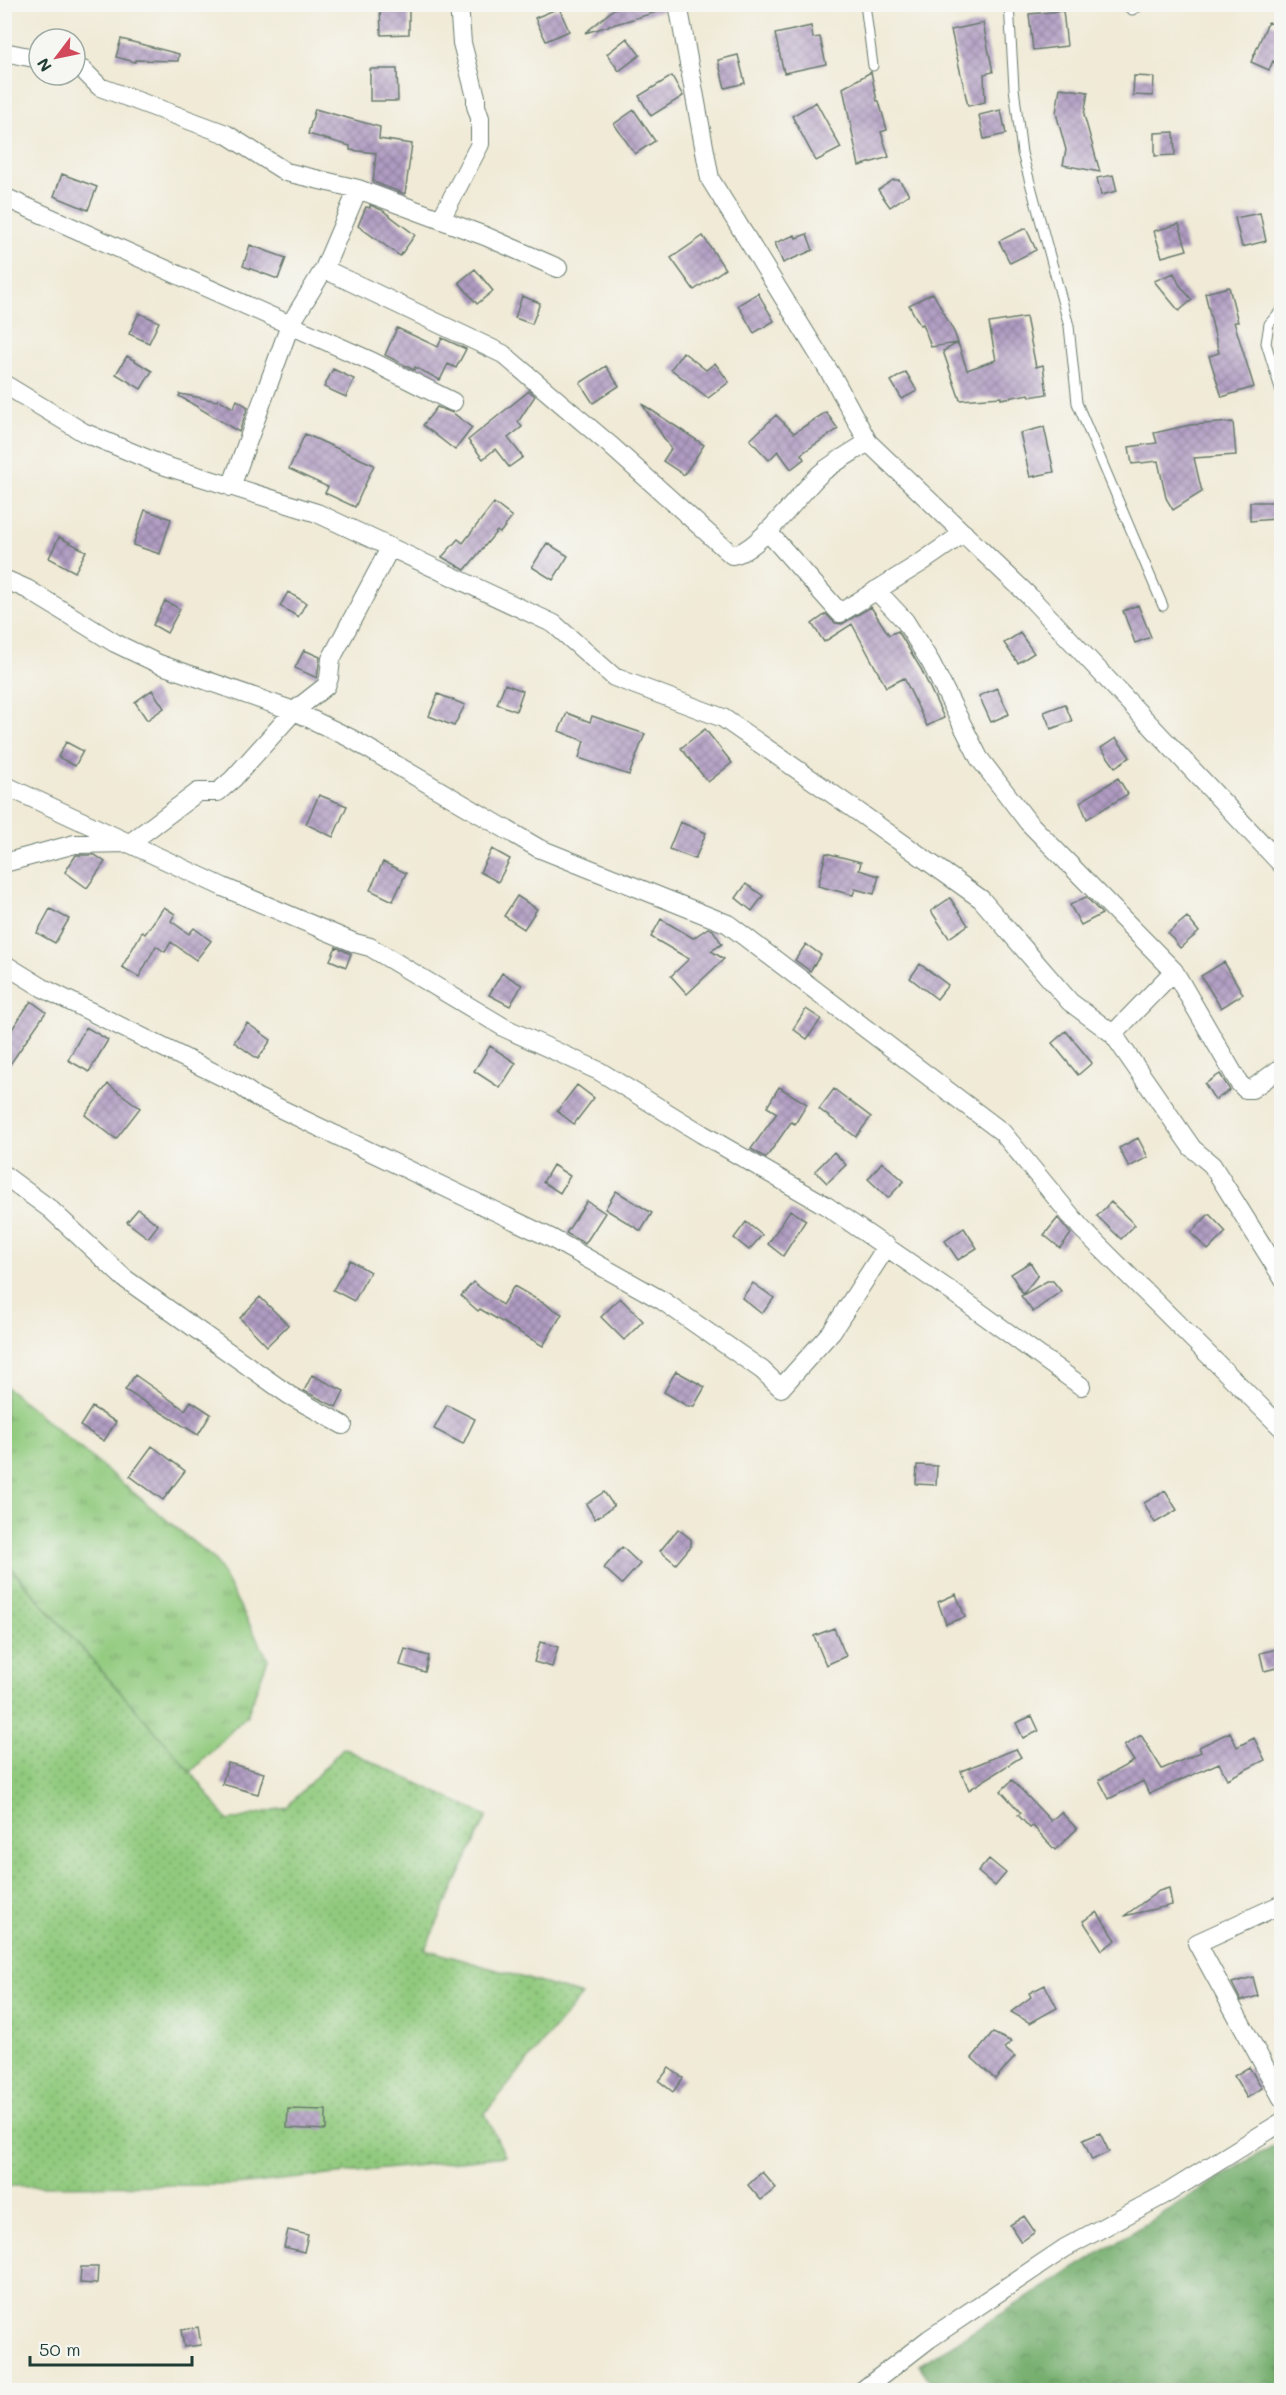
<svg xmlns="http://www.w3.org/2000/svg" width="1286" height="2395" font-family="Mali,sans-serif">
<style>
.grass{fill:url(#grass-tufts);stroke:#588459;stroke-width:1.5}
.forest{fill:url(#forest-crowns);stroke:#4a7650;stroke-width:1.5}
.garden{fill:url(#garden-dots);stroke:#588459;stroke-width:1.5}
.building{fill:url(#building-cross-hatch)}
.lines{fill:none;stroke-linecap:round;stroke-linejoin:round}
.lane-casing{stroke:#687a6d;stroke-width:11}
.street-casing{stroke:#687a6d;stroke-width:20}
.lane{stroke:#fff;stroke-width:9}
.street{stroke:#fff;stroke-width:18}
</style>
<defs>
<pattern id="grass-tufts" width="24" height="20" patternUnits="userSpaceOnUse" patternTransform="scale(1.5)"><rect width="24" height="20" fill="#91ca7e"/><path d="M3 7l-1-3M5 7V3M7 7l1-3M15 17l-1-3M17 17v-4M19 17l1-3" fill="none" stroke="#76a568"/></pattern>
<pattern id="forest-crowns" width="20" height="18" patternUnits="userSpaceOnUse" patternTransform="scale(1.5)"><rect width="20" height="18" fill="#74ae6d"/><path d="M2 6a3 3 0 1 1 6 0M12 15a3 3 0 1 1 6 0" fill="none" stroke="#5f8f5a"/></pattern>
<pattern id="garden-dots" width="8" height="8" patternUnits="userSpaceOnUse" patternTransform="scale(1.5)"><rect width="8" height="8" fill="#91ca7e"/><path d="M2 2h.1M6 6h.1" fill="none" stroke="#76a568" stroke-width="1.8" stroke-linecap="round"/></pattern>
<pattern id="building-cross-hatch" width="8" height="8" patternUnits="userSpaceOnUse" patternTransform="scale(1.5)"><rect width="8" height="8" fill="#b09bc2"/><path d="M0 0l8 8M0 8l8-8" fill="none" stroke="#8f809e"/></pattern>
</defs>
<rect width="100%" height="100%" fill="#f6f6f2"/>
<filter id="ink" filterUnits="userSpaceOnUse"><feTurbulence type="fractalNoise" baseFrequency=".0167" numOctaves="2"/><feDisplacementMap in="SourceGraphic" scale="12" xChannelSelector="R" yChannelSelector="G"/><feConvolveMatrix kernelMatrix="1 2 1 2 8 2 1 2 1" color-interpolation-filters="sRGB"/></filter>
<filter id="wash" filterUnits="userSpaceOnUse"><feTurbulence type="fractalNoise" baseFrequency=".008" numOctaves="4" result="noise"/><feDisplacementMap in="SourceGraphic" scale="24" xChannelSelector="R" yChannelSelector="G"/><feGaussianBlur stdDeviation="1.35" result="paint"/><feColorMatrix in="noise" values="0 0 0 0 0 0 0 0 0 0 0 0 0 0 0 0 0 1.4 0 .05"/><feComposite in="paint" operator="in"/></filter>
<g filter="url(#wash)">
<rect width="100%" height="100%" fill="#f0ead6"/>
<path class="grass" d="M5,1386L215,1560L268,1659L247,1715L191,1772L5,1561Z"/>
<path class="forest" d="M1281,2140V2390H936L919,2365Z"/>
<path class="garden" d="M4,1561L191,1772L228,1821L287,1807L343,1748L487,1816L425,1949L582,1995L485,2113L505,2156L235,2185L5,2186Z"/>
<g id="blocks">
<path class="building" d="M380,4H409V34L381,35Z
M620,4H666L667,9L585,33Z
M559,8L569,31L546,41L535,18Z
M1063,11L1067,46L1033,50L1029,14Z
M1268,22L1281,28V65L1273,61L1269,70L1251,62Z
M983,23L993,72L984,74L985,102L968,106L951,30Z
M811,26L813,38L820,37L826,64L784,73L775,34Z
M627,38L640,55L619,71L607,54Z
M121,39L179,54L178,61L135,60V62L116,57Z
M738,55L745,83L725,88L718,60Z
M370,69H397L398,101H370Z
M871,72L877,101H879L887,130L881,132L889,157L859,166L843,88Z
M672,76L683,96L651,116L639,96Z
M1134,76L1154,77L1153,96L1133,95Z
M1060,88L1088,92L1084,115L1100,172L1063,165L1066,150L1056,113Z
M816,102L841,148L816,161L792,116Z
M315,109L380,127L379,139L412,144L405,194L373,182L376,153L350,150V146L308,134Z
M634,110L655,141L635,154L614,124Z
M1001,110L1006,134L984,139L979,115Z
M1174,132L1175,155L1155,156V133Z
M62,174L97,187L88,210L54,196Z
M1113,175L1117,191L1101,195L1097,178Z
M893,180H899L909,194L890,207L878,190Z
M370,205L382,210L415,235L400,256L358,226L366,207L370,208Z
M1260,213L1266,241L1242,247L1235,218Z
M1179,224L1187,250L1162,257L1154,231Z
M1026,228L1036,250L1010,263L999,241Z
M807,234L813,250L783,263L775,243L795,235L796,238Z
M703,236L725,269L694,290L671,258Z
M250,245L286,258L278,279L243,266Z
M475,269L493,291L477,304L459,282Z
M1174,273L1179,284L1192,300L1179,311L1154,281Z
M1229,287L1238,322H1234L1254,387L1222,397L1209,356L1219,353L1205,293Z
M758,293L774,321L754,333L738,305Z
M933,293L954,332L958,343L931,347L923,324L920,325L909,305Z
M522,296L540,303L532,324L515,318Z
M139,313L159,322L149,343L129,334Z
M1026,317L1036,367L1043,365L1047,394L1030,397L1029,394L1001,399V397L960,400L943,351L958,343L967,370L996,360L989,323Z
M397,328L438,347L442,338L466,349L456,368L448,364L440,380L415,367L414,370L385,355Z
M683,352L706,370L715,363L729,382L708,398L671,369Z
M127,356L152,371L141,389L116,374Z
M606,366L619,386L593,403L580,383Z
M333,369L354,379L346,397L324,387Z
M906,372L917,391L902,399L891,381Z
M529,391L535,396L518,422L522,427L508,438L523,457L509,467L495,449L483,459L468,440Z
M180,394L217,401L218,399L233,408L237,400L248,407L239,432L179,396Z
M642,404L704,445L684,475L663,461L671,449Z
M437,407L453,413L472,428L455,450L423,425Z
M826,412L838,429L801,454L804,459L791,469L778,451L769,460L750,440L776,415L794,433Z
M1233,422L1236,455L1194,458L1202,492L1173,510L1166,498L1158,461L1132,464L1129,447L1157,443L1154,433L1190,425Z
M1044,427L1054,472L1030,477L1020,433Z
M305,434L374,465L355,507L325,493L328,487L289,469Z
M1250,502H1275V519L1250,521Z
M494,503L512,517L500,533L497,531L465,570L442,557L458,539L463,543Z
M145,510L171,519L160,554L133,545Z
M59,537L86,551L75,572L49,558Z
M547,543L568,556L553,580L532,567Z
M288,592L306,603L298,617L280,606Z
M165,601L180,609L167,633L153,625Z
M1138,605L1151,637L1135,643L1123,611Z
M871,607L889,635L898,631L921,669L944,718L927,726L904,678L886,687L852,624L824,642L812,624L826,614L835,623L842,624Z
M1020,633L1034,653L1018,663L1004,643Z
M304,650L320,657L317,678L295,668Z
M505,684L523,691L516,711L497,704Z
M997,688L1009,714L991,722L979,696Z
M152,690L164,708L147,720L135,702Z
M438,694L465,705L454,726L429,716Z
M1065,704L1072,721L1051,729L1044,712Z
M567,713L590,722L592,716L645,734L629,775L579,758L584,741L559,731Z
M705,729L732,763L708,782L681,748Z
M1116,738L1130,757L1115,767L1101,748Z
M66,742L83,751L75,766L58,757Z
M1118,778L1128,794L1087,819L1080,802Z
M319,795L347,806L333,837L306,824Z
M680,822L706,833L695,859L669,849Z
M492,849L510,859L498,882L480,872Z
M826,853L861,862L859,870L879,876L874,894L855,889L853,895L818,886Z
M76,855H95L105,862L87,888L65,872Z
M383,862L406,873L393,901L370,890Z
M746,884L763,896L752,911L736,898Z
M517,896L537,909L524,929L504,916Z
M1086,897L1102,914L1081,925L1070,905Z
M950,898L968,925L949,938L931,911Z
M164,907L175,914L171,921L189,934L194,928L211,941L196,960L171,942L165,952L156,946L139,977L122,967L142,932L145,934Z
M50,909L69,919L55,943L37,933Z
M1187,917L1199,932L1180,948L1168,933Z
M661,919L693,938L708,928L713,930L722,944L711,951L724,959L687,994L671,976L689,959L651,937Z
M806,944L821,955L810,971L795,960Z
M336,947L351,954L346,967L330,960Z
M1224,962L1243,994L1221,1008L1201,976Z
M920,964L948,985L937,999L910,978Z
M502,973L522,985L510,1006L489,995Z
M31,1001L46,1012L4,1073V1041Z
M806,1009L821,1019L807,1039L793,1029Z
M247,1023L271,1040L258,1059L234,1042Z
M86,1027L108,1040L89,1072L68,1060Z
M1066,1031L1092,1063L1078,1075L1052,1043Z
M490,1046L516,1063L500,1088L474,1071Z
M1220,1074L1230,1090L1215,1100L1205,1084Z
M108,1084L140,1108L116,1139L85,1115Z
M577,1085L594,1098L574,1124L557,1111Z
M779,1087L807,1104L795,1124L791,1122L766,1158L751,1149L777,1113L767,1107Z
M834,1089L871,1117L856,1137L819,1109Z
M1138,1138L1148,1157L1129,1167L1119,1148Z
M834,1152L846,1165L827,1183L815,1171Z
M882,1162L904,1181L888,1198L868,1179Z
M553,1165L570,1176L560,1193L543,1182Z
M616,1191L652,1213L641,1231L605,1209Z
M587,1201L605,1213L585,1244L566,1233Z
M1111,1202L1135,1225L1121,1239L1097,1216Z
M138,1209L158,1225L148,1238L127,1222Z
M790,1210L806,1220L783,1256L768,1244Z
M1209,1214L1226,1232L1208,1250L1191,1233Z
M1058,1218L1071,1234L1060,1248L1044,1235Z
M746,1222L762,1235L749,1250L734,1238Z
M964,1228L977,1248L958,1260L945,1241Z
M350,1260L370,1272L354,1301L333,1290Z
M1030,1262L1038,1275L1023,1294L1011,1274Z
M1047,1281H1053L1061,1291L1033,1312L1021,1296Z
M473,1282L502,1305L514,1286L562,1314L543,1346L480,1309L478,1311L461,1296Z
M753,1283L774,1298L762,1314L742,1298Z
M260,1297L288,1325L267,1346L240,1318Z
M620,1298L643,1321L624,1340L601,1317Z
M676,1371L705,1387L694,1406H687L664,1392Z
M135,1375L185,1410L191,1401L211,1414L198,1435L125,1390Z
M312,1375L344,1391L336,1407L304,1391Z
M447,1405L475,1419L463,1444L434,1429Z
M92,1407L116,1422L104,1441L80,1426Z
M152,1446L185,1471L163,1500L130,1476Z
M917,1465L937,1466L936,1485L916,1484Z
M1165,1491L1177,1510L1155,1523L1144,1503Z
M604,1492L614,1506L595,1519L586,1504Z
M678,1529L691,1539V1546L676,1564L660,1551Z
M622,1547L640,1564L622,1584L604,1568Z
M956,1594L965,1617L946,1624L938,1602Z
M834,1628L846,1656L826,1665L814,1636Z
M540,1642L558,1647L552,1667L534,1662Z
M1281,1648V1667L1264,1671L1260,1653Z
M405,1649L429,1656L425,1672L400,1665Z
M1032,1716L1039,1731L1023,1738L1016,1723Z
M1230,1732L1237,1747L1254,1738L1265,1760L1227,1779L1219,1763L1149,1794L1143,1781L1109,1799L1099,1780L1134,1761L1124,1746L1141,1735L1162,1769L1201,1752L1199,1747Z
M1016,1749L1021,1757L969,1790L961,1771Z
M228,1763L264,1773L258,1794L222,1784Z
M1012,1780L1051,1821L1061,1812L1077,1829L1055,1850L1033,1826L1030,1828L1018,1815L1021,1813L1001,1791Z
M989,1859L1006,1873L995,1886L978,1872Z
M1169,1888L1172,1905L1124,1916L1159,1891Z
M1097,1912L1116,1940L1102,1950L1083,1921Z
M1253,1977L1258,1996L1241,2001L1232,1983Z
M1045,1985L1057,2008L1030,2023L1011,2012L1031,1997L1029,1993Z
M993,2033L1012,2042L1004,2048L1015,2057L995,2079L972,2058Z
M1249,2067L1262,2088L1247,2098L1234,2076Z
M669,2068L683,2078L673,2092L659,2081Z
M288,2109L326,2110V2130L287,2128Z
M1100,2133L1109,2152L1092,2160L1083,2140Z
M762,2172L776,2188L761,2200L748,2185Z
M1024,2216L1035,2232L1021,2242L1010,2225Z
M288,2230L308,2235L304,2252L284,2247Z
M81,2267H98L97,2284L80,2283Z
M198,2327L201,2345L184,2347L181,2330Z"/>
</g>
</g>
<g filter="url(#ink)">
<use href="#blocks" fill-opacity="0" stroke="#687a6d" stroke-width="1.5"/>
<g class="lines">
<g class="lane-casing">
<path id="lane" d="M865,4L873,66
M1009,4L1014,88L1022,153L1069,326L1077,403L1163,606
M1123,4L1132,10L1144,4
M1282,309L1269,324L1266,343L1282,395"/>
</g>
<g class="street-casing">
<path id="street" d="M678,4L710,179L835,381L868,442L1029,596L1282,865
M4,52L39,59
M75,68L83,70L100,87L226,134L286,172L358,189L485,236L558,268
M4,197L373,362L453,402
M441,219L480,144V118L476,106V97L462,43L459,4
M324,269L503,354L610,445L732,555C758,553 801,491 821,473C836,461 853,452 868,442
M4,384L83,432L162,465L317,513L554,624L614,677L723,718L857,811L981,899L1070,1002L1113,1034L1192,1148L1212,1165L1282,1277
M231,487L290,325L324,269L358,189
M767,531L840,613L922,562L964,533
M4,579L27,589L115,643L159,664L294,711L350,738L538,848L728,924L1002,1132L1081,1228L1282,1428
M876,590L905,621L931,663L979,758L1028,822L1174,971L1239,1083L1245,1089H1252L1282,1067
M4,785L223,887L355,943L370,947L505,1028L599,1071L702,1134L825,1205L952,1292L1081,1386
M4,863L75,844L130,843L198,792H218L233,779L294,711L326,686L329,678L331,659L390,548
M4,964L43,988L239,1085L256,1097L551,1238L663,1301L762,1370L781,1388L832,1331L887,1246
M1113,1034L1174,971
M4,1175L50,1209L124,1278L289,1395L343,1425
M1282,1904L1197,1943L1282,2098
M863,2390L929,2339L1065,2248L1169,2192L1282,2122"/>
</g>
<use href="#lane" class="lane"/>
<use href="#street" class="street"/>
</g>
</g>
<rect width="1286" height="2395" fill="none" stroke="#f6f6f2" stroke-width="24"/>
<g transform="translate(57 57) rotate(238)"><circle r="28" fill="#f6f6f2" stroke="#a0aca6" stroke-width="1.5"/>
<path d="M0-4.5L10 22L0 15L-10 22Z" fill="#d1495b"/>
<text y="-9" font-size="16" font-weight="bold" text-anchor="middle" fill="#1f3d34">N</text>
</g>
<path d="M30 2356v9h162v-9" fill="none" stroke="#1f3d34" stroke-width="3"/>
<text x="39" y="2356" font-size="18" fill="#1f3d34" stroke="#f6f6f2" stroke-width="4.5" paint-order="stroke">50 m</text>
</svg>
